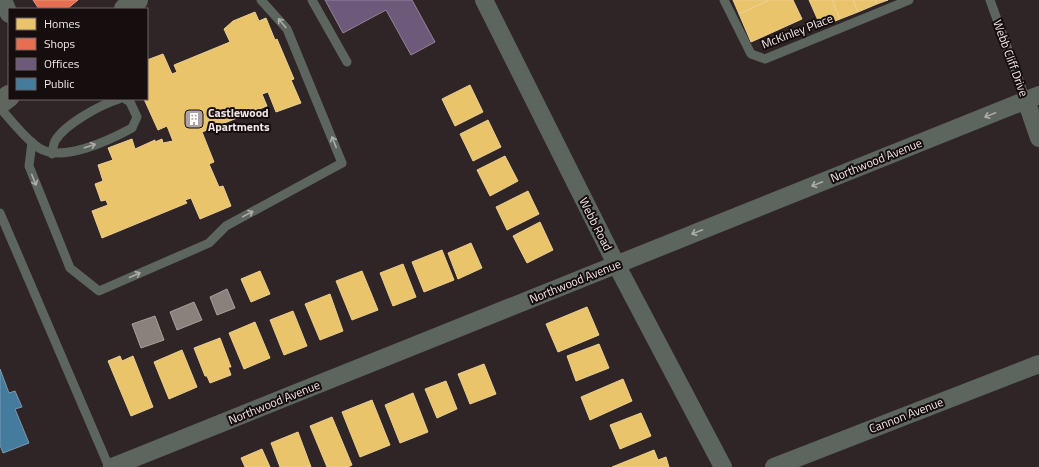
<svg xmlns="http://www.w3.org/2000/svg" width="1039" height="467" font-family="'Titillium Web',sans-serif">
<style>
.homes{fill:#e9c46a;stroke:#ecce90}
.shops{fill:#e76f51;stroke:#ea937e}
.offices{fill:#6d597a;stroke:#95839b}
.public{fill:#457b9d;stroke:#799bb3}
.industry{fill:#8a817c;stroke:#a99f9c}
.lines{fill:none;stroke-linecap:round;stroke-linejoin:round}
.service{stroke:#5c655e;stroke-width:9}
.minor{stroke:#5c655e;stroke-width:18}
.primary{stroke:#5e665e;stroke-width:22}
.oneway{stroke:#aeaca9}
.labels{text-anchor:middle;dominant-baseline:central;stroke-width:4;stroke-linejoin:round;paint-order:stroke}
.street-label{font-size:12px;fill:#f2e6e7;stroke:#150d0e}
.poi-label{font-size:12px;font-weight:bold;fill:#f2e6e7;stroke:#150d0e;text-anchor:start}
</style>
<rect width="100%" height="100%" fill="#2f2526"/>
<path class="homes" d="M733,0H769L739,14Z
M769,0H793L802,19L751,42L739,14Z
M809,0H832L840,19L821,27Z
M832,0H853L858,12L840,19Z
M853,0H875L877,4L858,12Z
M875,0H888L877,4Z
M255,12L259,21L266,18L275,40L277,39L294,79L291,80L301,103L276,112L268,92L262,94L267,106L202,132L214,162L209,164L219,187L223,186L231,206L200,219L191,198L185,200L187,203L102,238L92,211L108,205L106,200L101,201L95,184L103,181L98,165L113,160L108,148L132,139L135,149L155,140V142L162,139L163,143L173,141L167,126L158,130L144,99H147V60L163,54L172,74L177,72L174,65L230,42L224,29L233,21Z
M470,85L483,112L455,126L442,99Z
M488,120L501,147L473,161L460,134Z
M505,156L518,181L490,196L477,170Z
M528,191L539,214L507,230L496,207Z
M540,222L553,250L527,263L513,236Z
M471,243L482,268L458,279L448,253Z
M442,250L454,280L424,292L412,262Z
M403,264L416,297L393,306L380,273Z
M260,271L270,294L251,302L241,279Z
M362,271L378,310L352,320L336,281Z
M330,294L343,331L320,340L305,304Z
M587,307L599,335L558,352L546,324Z
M293,311L307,346L284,355L270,320Z
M255,322L270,358L244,369L229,333Z
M220,338L231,367H228L231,375L210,383L207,376H205L194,348Z
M599,344L609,368L576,381L567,356Z
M182,350L197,387L169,399L154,362Z
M120,356L122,361L133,356L153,407L131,416L108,361Z
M484,364L496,394L470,404L458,374Z
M623,379L632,401L590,420L581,397Z
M446,381L457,409L437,418L425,389Z
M413,393L428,432L400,443L385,405Z
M372,400L390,445L360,457L342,412Z
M641,413L651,436L620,449L610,425Z
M332,417L352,465L348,467H327L310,426Z
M298,432L311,467H280L271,443Z
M262,449L270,467H245L241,458Z
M654,450L658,460L666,457L669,467H612Z"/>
<path class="shops" d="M33,0H78L67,9H39Z"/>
<path class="offices" d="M325,0H412L435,42L411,55L386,10L343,33Z"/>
<path class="public" d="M0,369L9,393L15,391L22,407L15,409L29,443L3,453L0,445Z"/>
<path class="industry" d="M227,289L235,308L217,315L210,297Z
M194,302L202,320L177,330L170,312Z
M155,316L164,340L141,348L132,324Z"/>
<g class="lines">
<path class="service" d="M312,0L347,62
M724,0L751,54L765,59L909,0
M990,0L1026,100
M0,108C12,121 24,138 39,148C62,163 110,140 132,128L137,117L130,102L125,99
M32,142L29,166L70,268L99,291L209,243L226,226L342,163L287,29L261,0
M52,154C53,150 53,145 55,141C65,124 100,105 119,99
M0,213L109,467"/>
<path class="minor" d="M3,0L9,14
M484,0L616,264L723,467
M1026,100L1039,138
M112,467L1039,95
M774,467L1039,364"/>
<path class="primary" d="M125,9L137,0
M0,103L9,96"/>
</g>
<defs><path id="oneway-shaft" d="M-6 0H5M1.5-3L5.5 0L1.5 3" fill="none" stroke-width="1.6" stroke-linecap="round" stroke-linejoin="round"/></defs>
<g class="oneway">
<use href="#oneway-shaft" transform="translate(282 23) rotate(-130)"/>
<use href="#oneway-shaft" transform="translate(990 115) rotate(158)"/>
<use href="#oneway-shaft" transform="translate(334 142) rotate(-112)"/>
<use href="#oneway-shaft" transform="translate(90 146) rotate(-18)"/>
<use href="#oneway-shaft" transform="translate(34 180) rotate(68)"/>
<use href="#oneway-shaft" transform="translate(817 184) rotate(158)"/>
<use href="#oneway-shaft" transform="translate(248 214) rotate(-28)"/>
<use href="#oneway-shaft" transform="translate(697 232) rotate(158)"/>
<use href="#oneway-shaft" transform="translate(135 275) rotate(-24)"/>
</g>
<defs>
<g id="building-square" transform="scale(1)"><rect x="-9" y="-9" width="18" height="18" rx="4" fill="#aea2a3" stroke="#150d0e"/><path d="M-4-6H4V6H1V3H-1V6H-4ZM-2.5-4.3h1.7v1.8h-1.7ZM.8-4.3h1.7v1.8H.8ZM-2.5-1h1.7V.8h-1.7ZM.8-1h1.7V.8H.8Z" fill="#fff"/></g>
</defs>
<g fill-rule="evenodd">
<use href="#building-square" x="194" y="119"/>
</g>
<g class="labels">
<g class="street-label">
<text transform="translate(797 31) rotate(-21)">McKinley Place</text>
<text transform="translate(1011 58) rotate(70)">Webb Cliff Drive</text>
<text transform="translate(876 160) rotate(-22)">Northwood Avenue</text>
<text transform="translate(596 224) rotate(63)">Webb Road</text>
<text transform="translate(575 281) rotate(-22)">Northwood Avenue</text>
<text transform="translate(274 402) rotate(-22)">Northwood Avenue</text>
<text transform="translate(906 415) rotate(-21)">Cannon Avenue</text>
</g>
<g class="poi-label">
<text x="208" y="112">Castlewood<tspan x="208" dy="14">Apartments</tspan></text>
</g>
</g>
<rect x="8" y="8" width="140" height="92" fill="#150d0e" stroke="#6d6465"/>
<rect x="16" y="18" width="20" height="12" fill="#e9c46a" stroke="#6d6465"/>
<text x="44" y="28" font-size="12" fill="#f2e6e7">Homes</text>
<rect x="16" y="38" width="20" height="12" fill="#e76f51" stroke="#6d6465"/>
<text x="44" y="48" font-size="12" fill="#f2e6e7">Shops</text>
<rect x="16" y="58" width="20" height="12" fill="#6d597a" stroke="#6d6465"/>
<text x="44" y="68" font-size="12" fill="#f2e6e7">Offices</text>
<rect x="16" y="78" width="20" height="12" fill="#457b9d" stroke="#6d6465"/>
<text x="44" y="88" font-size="12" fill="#f2e6e7">Public</text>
</svg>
